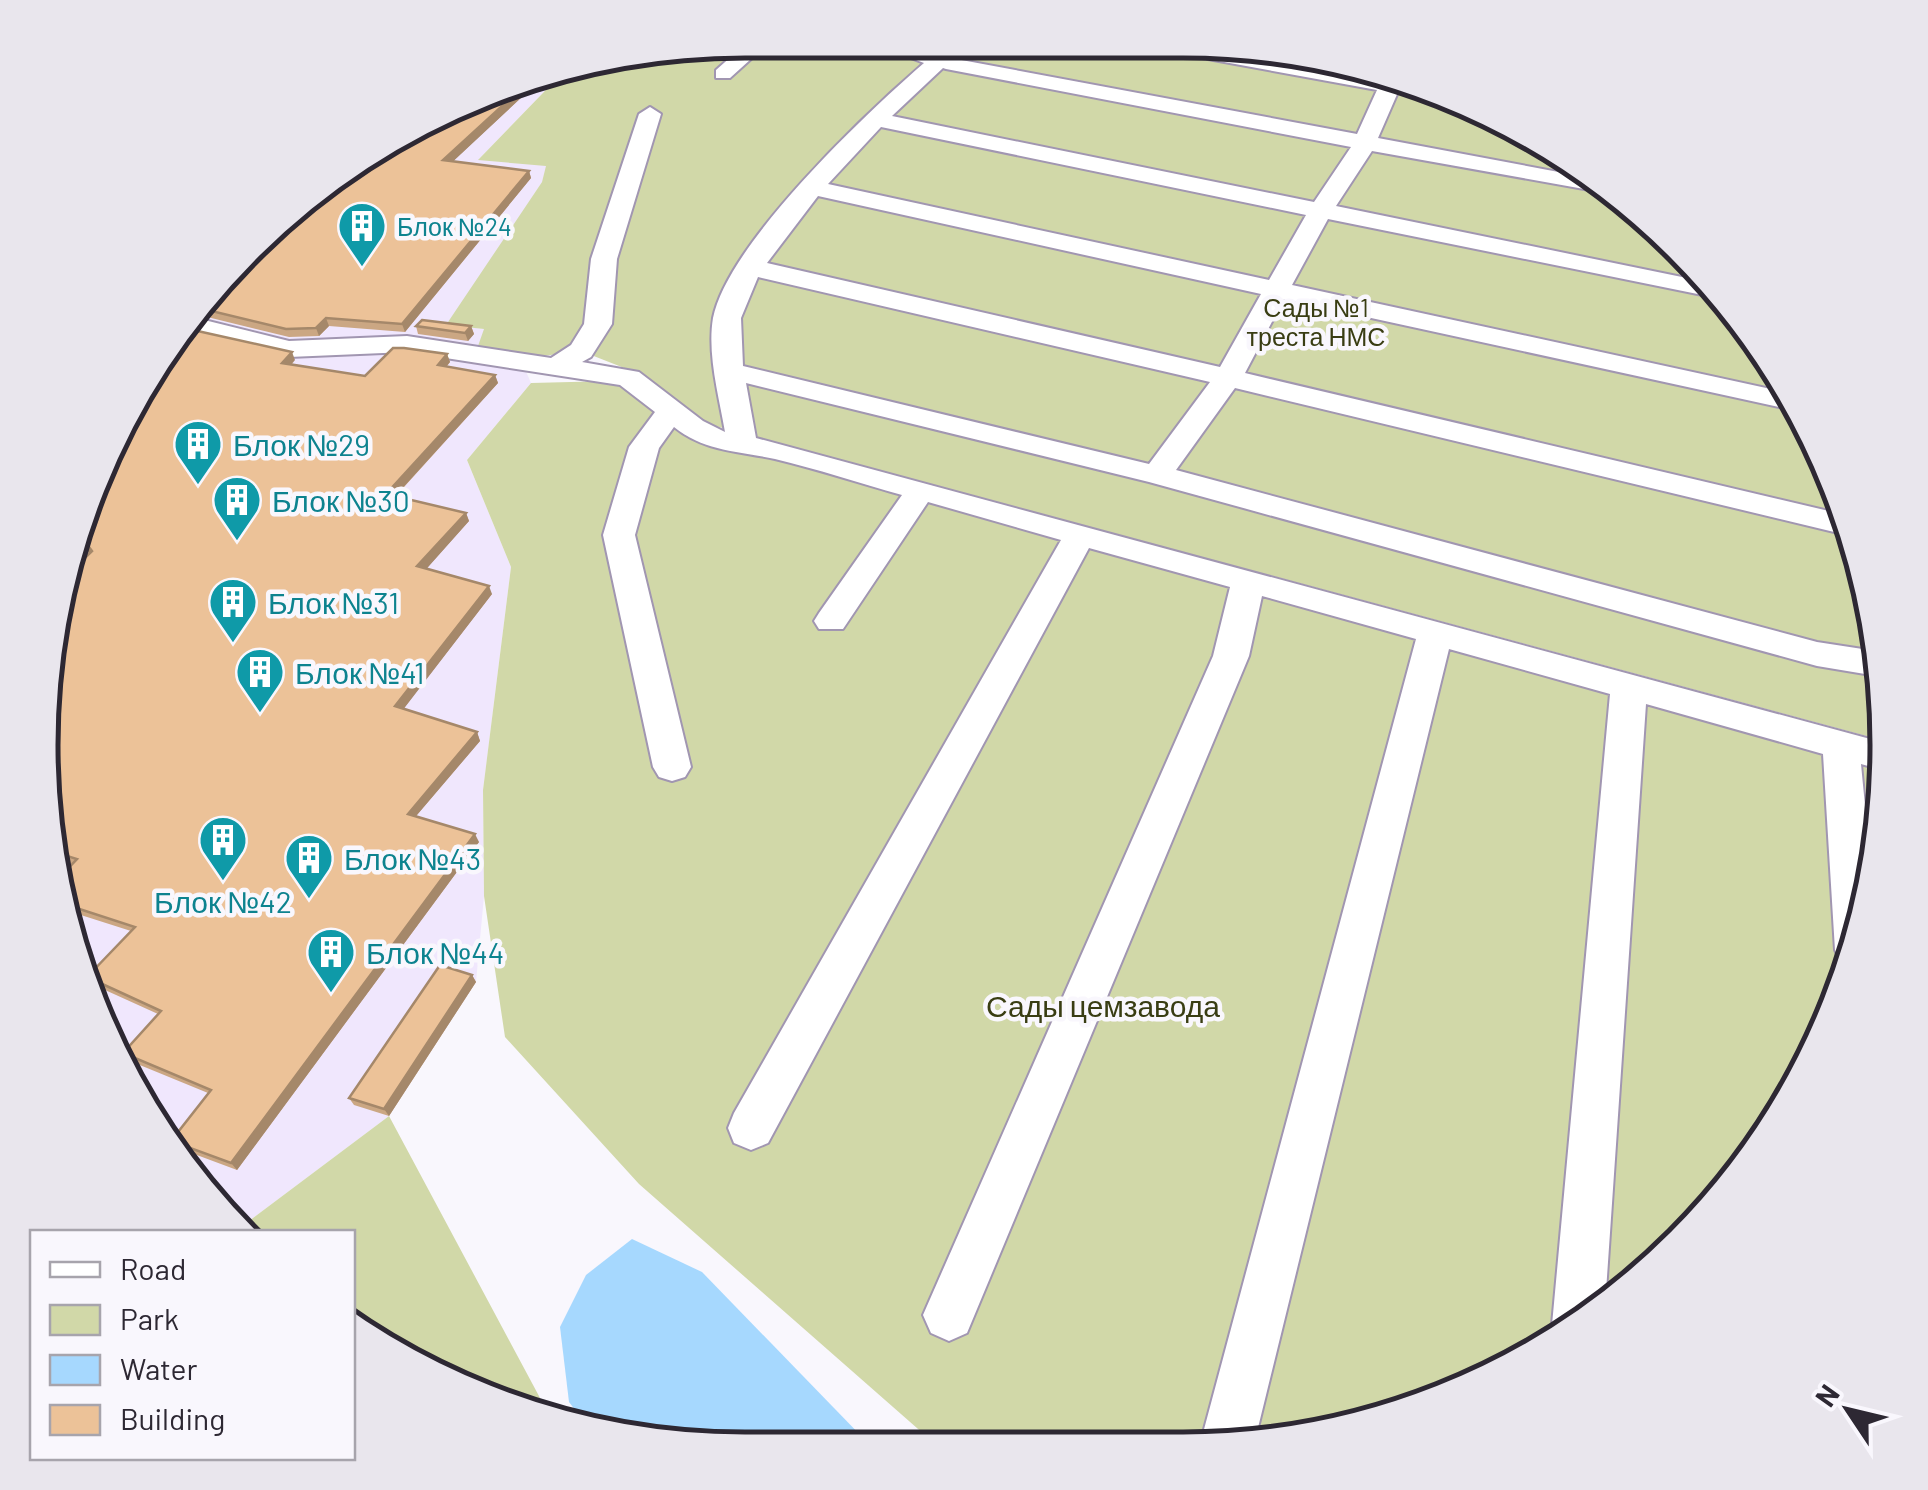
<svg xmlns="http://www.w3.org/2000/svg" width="1928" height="1490" font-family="Barlow,sans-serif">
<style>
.built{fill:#f0e7fd}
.green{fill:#d1d8a8}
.water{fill:#a6d8fe}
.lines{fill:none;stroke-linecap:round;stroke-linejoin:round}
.minor-casing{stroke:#a196b1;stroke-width:4}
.minor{fill:#fff;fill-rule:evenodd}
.wall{fill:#cba783}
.shaded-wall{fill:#a5886a}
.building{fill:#ecc298;stroke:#a5886a;stroke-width:2.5}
.labels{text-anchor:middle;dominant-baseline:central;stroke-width:9;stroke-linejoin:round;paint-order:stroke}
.far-culture-label{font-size:25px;fill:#0d838f;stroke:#f9f7fd;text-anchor:start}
.far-park-label{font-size:25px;fill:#393d13;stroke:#f9f7fd}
.culture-label{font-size:30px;fill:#0d838f;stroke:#f9f7fd;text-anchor:start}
.park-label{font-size:30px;fill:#393d13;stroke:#f9f7fd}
.rim{fill:none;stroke:#2d2833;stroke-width:5}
</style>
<rect width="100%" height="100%" fill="#f9f7fd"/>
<path class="built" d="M572,63L479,159L547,165L542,182L448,325L485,329L479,347L543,356L537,364L525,369L531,383L467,460L511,567L483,790L484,896L476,982L389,1116L237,1230L215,1210L135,1098L64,928L40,746L64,563L134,393L246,247L392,135Z"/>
<path class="green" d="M745,40L1229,41L1409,77L1613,186L1713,281L1793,392L1850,518L1882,652L1885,741L708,424L642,375L581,351L543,356L478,346L484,329L446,325L542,182L546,166L478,160L572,63Z
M611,381L728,451L784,458L1886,768L1887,791L1864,927L1816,1056L1743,1174L1648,1275L1536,1355L1409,1413L1230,1448L934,1443L639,1184L505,1037L484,896L483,790L511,567L467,460L531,383Z
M389,1116L547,1411L553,1420L476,1397L353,1331L352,1232L237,1230Z"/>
<path class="water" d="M632,1239L702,1272L866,1441L608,1437L592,1432L569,1402L560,1327L586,1275Z"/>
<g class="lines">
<g class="minor-casing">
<path id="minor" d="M750,40H772L730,78H716V70Z
M863,40H895L936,53L957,42L967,48L956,59L1357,134L1377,90L1142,47L1132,41H1178L1383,78L1385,73L1405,76L1378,138L1601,180L1623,196L1372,151L1336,206L1716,284L1727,300L1328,219L1292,285L1794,394L1802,412L1284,299L1245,373L1850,516L1855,537L1235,388L1176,470L1817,642L1882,652L1883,677L1817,666L1149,482L746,383L756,438L1885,743L1886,771L1861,764C1868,842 1878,890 1850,966L1841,963L1835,950L1823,754L1646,704L1605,1306L1558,1339L1552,1325L1610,694L1449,649L1254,1444L1199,1448L1416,639L1262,596L1249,656L967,1333L949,1341L931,1333L923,1315L1213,656L1230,587L1089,548L768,1143L751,1150L734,1143L728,1128L734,1113L1061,540L928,502L843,629H819L814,621L819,613L902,495C859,483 817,469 775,459C739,451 705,452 674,427L659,448L635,535L691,767L685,777L672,781L659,777L653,767L603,535L629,447L655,412L620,385L407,352L289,357L182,331L192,317L289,341L407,336L551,358L571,345L584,324L591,259L639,114L650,107L661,114L617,259L612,324L591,357L582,362L639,372L703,421L725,432C719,397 707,354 713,318C728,244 864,115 924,63ZM943,68L946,69L1351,147L1314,202L892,116ZM881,127L1306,215L1269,280L828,184ZM818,196L1261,294L1220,367L767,263ZM758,277L1210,382L1149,464L743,366L741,318Z"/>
</g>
<use href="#minor" class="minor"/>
</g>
<path class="wall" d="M553,68L453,161L529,171L531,178L405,332L329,326L319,336L289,337L195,314L246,247Z
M416,326H471L474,334L468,341L418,334Z
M447,354L450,362L447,366L495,375L498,383L395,497L466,513L469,521L426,569L492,594L403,709L477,732L480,741L416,816L479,842L237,1170L178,1148L171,1141L208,1093L130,1061L123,1053L158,1014L94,985L87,977L131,931L62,909L58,879L72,864L55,859L40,746L91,551L63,568L295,360L292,364L365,376Z
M472,975L476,982L389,1116L354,1105L349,1098Z"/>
<path class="shaded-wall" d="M553,68L446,168L443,160L536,75Z
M529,171L531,178L405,332L402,324Z
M326,318L329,326L319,336L316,328Z
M471,326L474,334L468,341L465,333Z
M292,352L295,360L285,371L282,363Z
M447,354L450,362L441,373L438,365Z
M495,375L498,383L389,503L386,494Z
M466,513L469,521L421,575L417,566Z
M86,543L91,551L63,568L68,554Z
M489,586L492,594L399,715L395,706Z
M477,732L480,741L411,822L408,814Z
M475,834L479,842L237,1170L231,1163Z
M472,975L476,982L389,1116L384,1109Z"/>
<path class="building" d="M536,75L443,160L529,171L402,324L326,318L316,328L286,329L199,308L246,247L392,135Z
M422,320L471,326L465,333L416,326Z
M184,328L292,352L282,363L365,376L393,348H404L447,354L438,365L495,375L386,494L466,513L417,566L489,586L395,706L477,732L408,814L475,834L231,1163L171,1141L211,1090L123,1053L161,1011L87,977L135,927L61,903L58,879L77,859L54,852L40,746L62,580L92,551L86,543L68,554L134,393Z
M440,965L472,975L384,1109L349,1098Z"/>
<defs>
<g id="building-pin" transform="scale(2.5)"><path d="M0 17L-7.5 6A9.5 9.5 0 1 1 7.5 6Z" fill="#0f9aa8" stroke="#f9f7fd"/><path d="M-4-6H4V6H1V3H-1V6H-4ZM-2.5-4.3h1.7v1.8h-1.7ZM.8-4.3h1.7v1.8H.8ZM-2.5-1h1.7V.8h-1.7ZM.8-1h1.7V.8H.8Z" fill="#fff"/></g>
</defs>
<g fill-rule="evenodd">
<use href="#building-pin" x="362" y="226"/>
<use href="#building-pin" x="198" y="444"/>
<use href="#building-pin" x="237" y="500"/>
<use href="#building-pin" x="233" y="602"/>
<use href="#building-pin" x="260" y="672"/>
<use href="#building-pin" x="223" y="840"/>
<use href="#building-pin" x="309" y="858"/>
<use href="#building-pin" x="331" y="952"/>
</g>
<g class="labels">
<g class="far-culture-label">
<text x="397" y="226">Блок №24</text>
</g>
<g class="far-park-label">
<text x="1316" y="307">Сады №1<tspan x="1316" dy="29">треста НМС</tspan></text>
</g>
<g class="culture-label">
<text x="233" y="444">Блок №29</text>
<text x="272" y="500">Блок №30</text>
<text x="268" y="602">Блок №31</text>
<text x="295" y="672">Блок №41</text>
<text x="344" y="858">Блок №43</text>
<text x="223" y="901" text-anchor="middle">Блок №42</text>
<text x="366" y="952">Блок №44</text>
</g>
<g class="park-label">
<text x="1103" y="1005">Сады цемзавода</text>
</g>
</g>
<path d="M0 0H1928V1490H0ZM745 58H1183A687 687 0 0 1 1870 745V745A687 687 0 0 1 1183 1432H745A687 687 0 0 1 58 745V745A687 687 0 0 1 745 58Z" fill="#e9e6ed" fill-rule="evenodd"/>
<path class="rim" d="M745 58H1183A687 687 0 0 1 1870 745V745A687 687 0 0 1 1183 1432H745A687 687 0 0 1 58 745V745A687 687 0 0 1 745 58Z"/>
<rect x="30" y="1230" width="325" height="230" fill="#f9f7fd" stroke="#a7a4ac" stroke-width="2.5"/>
<rect x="50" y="1262" width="50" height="15" fill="#ffffff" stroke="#a7a4ac" stroke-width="2.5"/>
<text x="120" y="1280" font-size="30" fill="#2d2833">Road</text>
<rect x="50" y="1305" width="50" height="30" fill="#d1d8a8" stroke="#a7a4ac" stroke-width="2.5"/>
<text x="120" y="1330" font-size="30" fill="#2d2833">Park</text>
<rect x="50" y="1355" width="50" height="30" fill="#a6d8fe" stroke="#a7a4ac" stroke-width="2.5"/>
<text x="120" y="1380" font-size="30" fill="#2d2833">Water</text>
<rect x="50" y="1405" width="50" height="30" fill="#ecc298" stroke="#a7a4ac" stroke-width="2.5"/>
<text x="120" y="1430" font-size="30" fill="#2d2833">Building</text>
<g transform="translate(1848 1410) rotate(305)" stroke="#f9f7fd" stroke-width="8" paint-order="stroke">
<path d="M0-8L18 38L0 25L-18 38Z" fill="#2d2833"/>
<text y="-15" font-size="28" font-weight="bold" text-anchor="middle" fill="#2d2833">N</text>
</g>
</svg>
